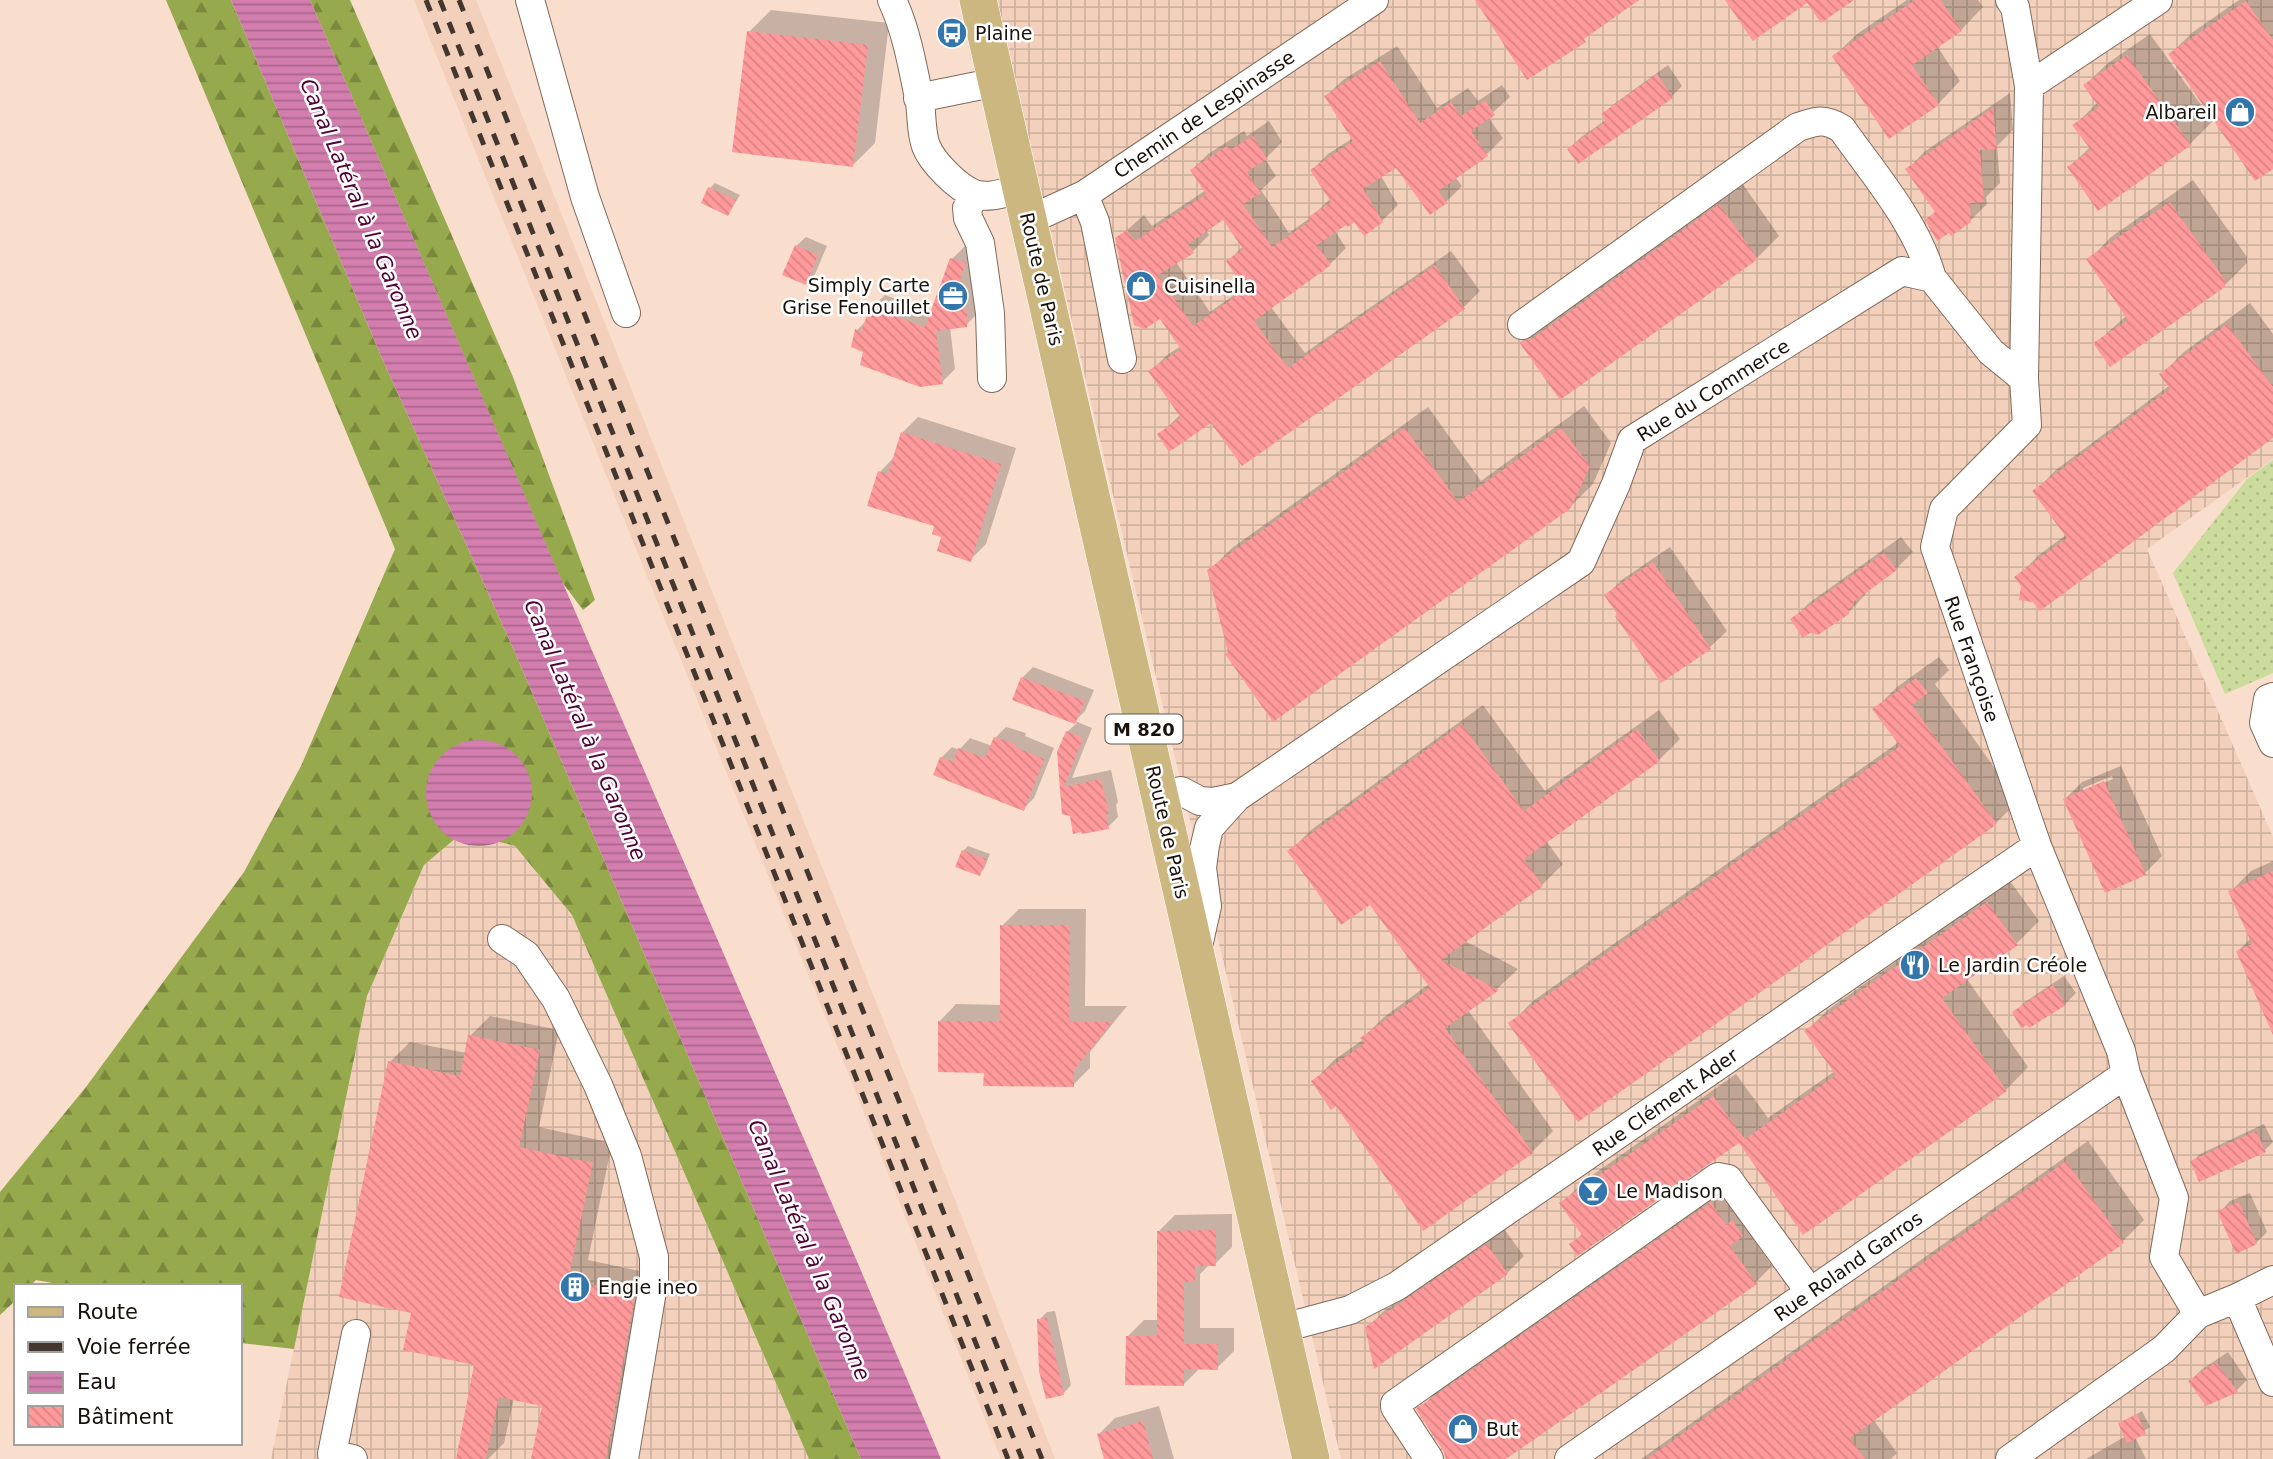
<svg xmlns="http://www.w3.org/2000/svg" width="2273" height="1459" font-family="'DejaVu Sans',sans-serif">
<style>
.built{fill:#f2d0bb}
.industrial{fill:url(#industrial-grid)}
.forest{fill:url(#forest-firs)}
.garden{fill:url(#garden-dots)}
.water{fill:url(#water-rules)}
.shadow{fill:#0003;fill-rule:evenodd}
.building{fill:url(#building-back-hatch);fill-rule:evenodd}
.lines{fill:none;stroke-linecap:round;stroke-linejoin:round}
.minor-casing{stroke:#81695b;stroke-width:30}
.major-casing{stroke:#fff;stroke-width:38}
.minor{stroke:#fff;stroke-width:28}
.major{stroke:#cdb780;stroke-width:37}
.rail{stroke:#42362e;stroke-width:5;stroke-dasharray:12 12;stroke-linecap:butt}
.labels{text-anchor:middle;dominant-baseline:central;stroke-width:5;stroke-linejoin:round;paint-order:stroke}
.shield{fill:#fff;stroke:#5f5854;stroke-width:2}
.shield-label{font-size:18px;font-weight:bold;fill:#1a110b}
.poi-label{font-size:19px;fill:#1a110b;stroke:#fff;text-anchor:start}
.street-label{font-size:19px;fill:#1a110b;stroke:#fff}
.water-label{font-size:21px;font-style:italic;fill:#500138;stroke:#fff}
</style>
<defs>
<pattern id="industrial-grid" width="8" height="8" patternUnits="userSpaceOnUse" patternTransform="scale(1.75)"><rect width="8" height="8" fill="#f2d0bb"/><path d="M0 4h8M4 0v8" fill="none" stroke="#cfb29f"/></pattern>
<pattern id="forest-firs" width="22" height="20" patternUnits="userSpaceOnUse" patternTransform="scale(1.75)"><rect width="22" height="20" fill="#96a94c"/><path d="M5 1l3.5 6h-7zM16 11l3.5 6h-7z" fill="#7a883d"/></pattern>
<pattern id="garden-dots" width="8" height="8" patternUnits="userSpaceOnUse" patternTransform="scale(1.75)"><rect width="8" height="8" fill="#cbdb9b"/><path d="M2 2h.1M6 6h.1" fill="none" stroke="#aebb84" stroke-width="1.8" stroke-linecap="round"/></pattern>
<pattern id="water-rules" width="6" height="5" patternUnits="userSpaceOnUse" patternTransform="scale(1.75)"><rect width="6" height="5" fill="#d37eae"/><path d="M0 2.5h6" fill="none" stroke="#aa668c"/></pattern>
<pattern id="building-back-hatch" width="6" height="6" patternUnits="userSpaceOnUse" patternTransform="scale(1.75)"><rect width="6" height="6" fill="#ff999b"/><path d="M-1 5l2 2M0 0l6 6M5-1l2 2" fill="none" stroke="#da8384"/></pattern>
</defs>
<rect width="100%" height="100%" fill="#f9ddcd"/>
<path class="built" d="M414,0H476L965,1225L1055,1459H1001L857,1095Z"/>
<path class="industrial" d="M996,0H2273V459L2147,549L2273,837V1459H1341Z
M463,832L515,846L572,915L809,1459H271L367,996L424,865Z"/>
<path class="forest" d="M166,0H231L381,356L513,648L861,1459H809L572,915L515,846L463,832L424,865L367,996L294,1349L240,1343V1286H69L36,1280L30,1286H16V1300L0,1315V1192L86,1087L244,872L301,766L395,549Z
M310,0H350L513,377L595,600L583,610L562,582Z"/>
<path class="garden" d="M2273,460V673L2225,694L2173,573L2247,479Z"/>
<path class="water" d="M231,0H310L859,1266L941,1459H861L513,648L381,356Z
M426 793a53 53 0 1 1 106 0a53 53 0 1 1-106 0Z"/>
<path class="shadow" d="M1907,0H1978L1983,7L1961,30L1937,46L1960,81L1938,104L1834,56L1857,34Z
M2239,0H2273V167L2215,119L2190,144L2099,209L2070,167L2090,147L2075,125L2098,102L2085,85L2108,63L2150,34L2204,109L2206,107L2170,54L2193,32Z
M771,10L889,23L875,143L853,165L749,32Z
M1397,46L1437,108L1468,88L1478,101L1502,85L1510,97L1488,117L1503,138L1487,154L1455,177L1462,186L1446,202L1397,166L1381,176L1398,205L1382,221L1355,220L1346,222L1335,231L1346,248L1330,264L1271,307L1305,353L1451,251L1480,291L1464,307L1242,464L1211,420L1160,434L1180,415L1151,371L1167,355L1181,346L1117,239L1144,215L1152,226L1206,190L1192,170L1208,154L1244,131L1247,136L1269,121L1282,142L1265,159L1276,176L1261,190L1289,233L1310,218L1330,199L1312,170L1328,154L1353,138L1326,96L1343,80ZM1224,218L1243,246L1228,261L1245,287L1210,312L1176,262L1193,251L1209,235L1206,230Z
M1668,65L1682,86L1672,96L1569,149L1580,138L1607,119L1604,114L1614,104Z
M2010,93L2013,130L1997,146L2000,183L1986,197L1987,204L1970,221L1936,211L1908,169L1924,152Z
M2193,180L2247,257V263L2224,286L2095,344L2127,315L2089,260L2111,237Z
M715,183L740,195L728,214L710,188Z
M1742,183L1779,236L1757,258L1560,398L1521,342L1543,320Z
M806,237L827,246L815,274L806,283L796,246Z
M965,246L978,250L979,312L966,325L950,327L955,369L942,382L865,350L857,330L868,319L872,308L885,295L932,312L952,259Z
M2250,303L2273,334V436L2023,586L2017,577L2039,555L2067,534L2035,491L2057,469L2170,385L2162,374L2184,352Z
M1584,406L1611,443L1593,484L1570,507L1230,652L1209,571L1232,548L1428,407L1481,481Z
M918,417L1016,448L986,544L970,560L943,536L936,525L880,472L895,456L902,433Z
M1901,537L1913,552L1896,569L1869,588L1865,595L1848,613L1793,619L1809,603Z
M1670,547L1727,631L1710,647L1661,681L1606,595L1623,579Z
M1939,657L1949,670L1935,684L2018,801L1996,823L1511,1023L1533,1001L1899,742L1875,709L1897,687Z
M1033,667L1094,690L1085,711L1075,721L1092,728L1072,778L1111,770L1118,802L1116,805L1118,817L1108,827L1064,813L1059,753L1067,732L1077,723L1015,699L1022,678Z
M1483,705L1545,791L1659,710L1680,739L1659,760L1547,842L1563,864L1542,885L1465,941L1518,969L1497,989L1468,1010L1553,1131L1532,1152L1336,1104L1313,1082L1334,1060L1364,1039L1363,1038L1384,1017L1429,984L1370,902L1290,851L1311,830Z
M1006,727L1026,733L1025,736L1054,748L1034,798L1023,809L941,758L952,747L959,750L970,738L992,746L995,738Z
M2121,766L2162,856L2145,873L2065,799L2082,782ZM2112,776L2113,779L2083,792V788Z
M968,846L990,854L984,869L979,874L963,851Z
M2273,861V1031L2238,951L2251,938L2230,892L2251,871Z
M2010,881L2039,921L2017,943L1967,979L2028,1067L2006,1090L1739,1141L1571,1244L1583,1233L1562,1203L1584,1181L1736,1074L1768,1118L1835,1071L1806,1031L1829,1009Z
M1019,909H1086L1085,1006H1127L1090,1052V1068L1073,1085L985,1071L940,1021L956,1004L1002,1005V926Z
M2064,976L2076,993L2065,1004L2014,1013L2025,1002Z
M490,1016L559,1030L539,1127L612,1143L588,1260L654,1274L621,1459H533L544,1405L514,1398L504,1443L488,1459H462L476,1364L413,1312L390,1062L410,1042L466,1053L470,1036Z
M2264,1124L2273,1142L2265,1150L2192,1162L2200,1154Z
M2088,1141L2144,1220L2123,1241L1873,1419L1897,1453L1891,1459H1641Z
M1728,1187L1759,1218L1747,1230L1772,1266L1756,1282L1503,1459H1446L1445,1449L1419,1410L1435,1393Z
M2250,1193L2267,1232L2256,1243L2220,1212L2230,1201Z
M1232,1214V1247L1215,1264H1210L1200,1274V1328H1234V1351L1217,1368H1200L1184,1384L1128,1336L1144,1320H1159V1231L1175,1215Z
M1504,1229L1524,1256L1507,1273L1367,1328L1384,1311Z
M1055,1311L1071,1385L1063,1394L1039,1320L1047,1312Z
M2228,1352L2247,1380L2237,1390L2190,1381L2201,1370Z
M1159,1406L1174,1459H1106L1099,1434L1115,1418Z
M2142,1411L2150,1427L2135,1437L2146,1459H2086L2126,1436L2120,1424Z"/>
<path class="building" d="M1475,0H1639L1584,39L1586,42L1527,80Z
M1725,0H1854L1821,23L1807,3L1753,41Z
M1915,0H1940L1962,31L1912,65L1939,105L1889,139L1832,56Z
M2246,1L2273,40V169L2255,181L2168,54Z
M747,31L868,45L853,167L732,152Z
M2127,55L2191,145L2098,211L2067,167L2091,150L2072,125L2099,107L2083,85Z
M1380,61L1420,123L1451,102L1461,116L1485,100L1495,115L1471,131L1488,156L1438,191L1447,203L1430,215L1396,168L1363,189L1383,222L1364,236L1354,222L1348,227L1346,225L1317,245L1331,265L1254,321L1288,368L1435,265L1465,309L1242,466L1211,423L1169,452L1157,434L1181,418L1148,371L1181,349L1160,319L1145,329L1134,325L1115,238L1127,230L1135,241L1206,194L1190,170L1227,146L1230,150L1253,136L1267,159L1247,172L1261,193L1243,204L1272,247L1310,221L1307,218L1331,202L1310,170L1353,141L1324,96ZM1223,220L1243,249L1226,261L1245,290L1193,326L1158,275L1194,253L1188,244Z
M1657,74L1673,98L1578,164L1567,149L1606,121L1601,114Z
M1993,108L1997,149L1980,150L1984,202L1970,203L1971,222L1951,236L1949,233L1937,241L1925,220L1935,212L1905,169Z
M708,187L736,200L728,216L701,203Z
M2170,202L2225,280V287L2110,367L2093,343L2128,320L2086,259Z
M1719,204L1758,259L1560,400L1519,342L1532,339Z
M795,245L818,255L806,285L782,275Z
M950,258L966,263L960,279L967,315V327L936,331L943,384L920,387L860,365L863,352L851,347L855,329L861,332L870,307L925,327Z
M2227,324L2273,387V438L2040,611L2033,602L2019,600L2021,586L2014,577L2067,538L2032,491L2170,389L2159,374Z
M1405,428L1458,502L1561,428L1590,466L1571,508L1273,722L1225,654L1228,652L1207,570Z
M901,432L1001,464L971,562L937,551L941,537L932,534L934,526L867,506L878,471L888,474Z
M1884,553L1897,570L1852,603L1854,605L1849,609V614L1818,635L1810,633L1803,638L1790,619Z
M1653,562L1711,649L1661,683L1615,616L1618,615L1604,595Z
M1021,677L1085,701L1075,724L1012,700Z
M1916,678L1928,693L1912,705L1997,824L1578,1122L1508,1023L1900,746L1872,709Z
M1462,724L1524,811L1637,729L1660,761L1524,859L1543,886L1441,960L1499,990L1445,1028L1533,1153L1423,1231L1336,1106L1331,1110L1311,1081L1365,1043L1360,1038L1430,988L1370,905L1341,925L1287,851Z
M1066,731L1083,738L1064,787L1101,779L1109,814H1106L1109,829L1082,834L1081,832L1073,834L1070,816L1062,814L1057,752Z
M994,737L1016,744L1015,747L1044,759L1024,811L933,775L940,757L953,762L958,748L985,758Z
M2104,781L2146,875L2105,893L2063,799Z
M962,850L986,859L980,876L955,867Z
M2273,871V1035L2236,951L2252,944L2228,891Z
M1987,902L2018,945L1942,998L2007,1091L1803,1235L1739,1143L1577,1256L1569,1244L1582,1235L1559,1203L1713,1096L1745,1139L1836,1075L1804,1031Z
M1000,925H1070L1069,1022H1112L1074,1070V1087L983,1086L984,1073L938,1072V1021H1000Z
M2053,985L2066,1005L2029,1028L2027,1025L2021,1028L2012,1012Z
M468,1035L540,1050L519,1147L593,1163L568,1280L635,1294L606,1459H531L542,1406L499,1397L486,1459H456L474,1365L403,1350L411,1313L339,1297L388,1061L460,1076Z
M2256,1131L2266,1152L2199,1182L2190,1161Z
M2066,1161L2124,1243L1850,1438L1865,1459H1647Z
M1711,1202L1726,1225L1732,1220L1743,1236L1730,1246L1757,1284L1506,1459H1446L1443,1450L1416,1409Z
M2239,1202L2257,1244L2236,1254L2217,1211Z
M1216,1230V1266H1195V1282H1184V1344H1218V1370L1184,1369V1386L1125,1385L1126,1336H1157V1231Z
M1487,1244L1508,1274L1374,1369L1365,1327Z
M1047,1318L1064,1395L1046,1399L1039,1371L1037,1319Z
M2216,1362L2238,1392L2206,1406L2188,1381Z
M2137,1414L2146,1434L2127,1443L2118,1423Z
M1143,1421L1153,1459H1104L1097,1434Z"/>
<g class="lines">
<g class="minor-casing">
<path id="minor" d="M530,0L585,197L626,313
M892,0C907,32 913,69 920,103C922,117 921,133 926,146C932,162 957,187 974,194C989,199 1007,192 1022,189
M2010,0L2015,7L2029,86L2024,379L2027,425L1944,509L1935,547L2037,846L2121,1051L2126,1074L2174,1198L2164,1257L2198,1314
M2029,86L2158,0
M918,98L997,82
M976,195L967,208L968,218L980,243L990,313L992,378
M1084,195L1095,222L1122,359
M1029,220L1084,195L1374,0
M1522,325L1798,127C1817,121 1824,118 1842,129C1875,176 1916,222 1932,278
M2273,697L2268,699L2264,723L2273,743
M1159,795L1181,791L1200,801L1213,802L1237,797L1209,828L1205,845L1202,868L1207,906L1197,951
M1237,797L1581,562L1616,484L1632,440L1902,271L1932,278L1991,352L2024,379
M502,939L526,955L556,999L598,1085L627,1156L654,1257V1279L624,1459
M2237,1298L2273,1382
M1279,1329L1350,1310L1397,1286L2037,846
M353,1459L332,1454L356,1334
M1429,1459L1395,1407V1404L1718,1177L1728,1179L1810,1292
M1569,1459L2126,1074
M2010,1459L2164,1349L2198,1314L2237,1298L2273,1280"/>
</g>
<g class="major-casing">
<path id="major" d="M978,0L1311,1459"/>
</g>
<use href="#minor" class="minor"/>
<use href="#major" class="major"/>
<path class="rail" d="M426,0L1008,1459
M440,0L1022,1459
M459,0L1042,1459"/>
</g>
<defs>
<g id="bus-disc" transform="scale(1.575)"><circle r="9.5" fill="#3276ab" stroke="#fff"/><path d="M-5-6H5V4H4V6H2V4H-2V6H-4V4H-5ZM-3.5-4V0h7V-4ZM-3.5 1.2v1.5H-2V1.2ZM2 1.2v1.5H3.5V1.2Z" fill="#fff"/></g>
<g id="shop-disc" transform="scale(1.575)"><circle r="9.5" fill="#3276ab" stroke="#fff"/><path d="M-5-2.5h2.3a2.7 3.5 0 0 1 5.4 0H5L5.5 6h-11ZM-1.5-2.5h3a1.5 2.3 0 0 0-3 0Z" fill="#fff"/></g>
<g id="office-disc" transform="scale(1.575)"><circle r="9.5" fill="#3276ab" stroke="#fff"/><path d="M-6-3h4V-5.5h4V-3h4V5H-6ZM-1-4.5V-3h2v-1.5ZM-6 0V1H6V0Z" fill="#fff"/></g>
<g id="restaurant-disc" transform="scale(1.575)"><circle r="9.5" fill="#3276ab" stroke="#fff"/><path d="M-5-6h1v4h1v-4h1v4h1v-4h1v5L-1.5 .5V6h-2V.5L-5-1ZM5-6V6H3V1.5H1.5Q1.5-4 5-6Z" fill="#fff"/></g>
<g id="bar-disc" transform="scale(1.575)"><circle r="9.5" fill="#3276ab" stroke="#fff"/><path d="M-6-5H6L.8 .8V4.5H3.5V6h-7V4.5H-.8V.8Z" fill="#fff"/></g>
<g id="building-disc" transform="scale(1.575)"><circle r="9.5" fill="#3276ab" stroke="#fff"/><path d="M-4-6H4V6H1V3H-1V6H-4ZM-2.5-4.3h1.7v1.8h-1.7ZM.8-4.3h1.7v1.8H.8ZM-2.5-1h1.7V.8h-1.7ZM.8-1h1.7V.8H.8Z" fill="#fff"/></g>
</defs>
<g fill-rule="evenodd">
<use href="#bus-disc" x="952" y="33"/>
<use href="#shop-disc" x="2240" y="112"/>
<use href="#shop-disc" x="1141" y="286"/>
<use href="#office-disc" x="953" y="296"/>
<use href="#restaurant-disc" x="1915" y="965"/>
<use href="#bar-disc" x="1593" y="1191"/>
<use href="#building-disc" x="575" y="1287"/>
<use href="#shop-disc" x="1463" y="1429"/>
</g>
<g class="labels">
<rect class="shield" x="1105.5" y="714.5" width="77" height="29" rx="5"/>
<g class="shield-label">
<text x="1144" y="729">M 820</text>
</g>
<g class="poi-label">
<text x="975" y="33">Plaine</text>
<text x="2217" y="112" text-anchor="end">Albareil</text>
<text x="930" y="285" text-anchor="end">Simply Carte<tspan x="930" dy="22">Grise Fenouillet</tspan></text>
<text x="1164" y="286">Cuisinella</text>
<text x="1938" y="965">Le Jardin Créole</text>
<text x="1616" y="1191">Le Madison</text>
<text x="598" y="1287">Engie ineo</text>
<text x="1486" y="1429">But</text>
</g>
<g class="street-label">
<text transform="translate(1204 114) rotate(-34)">Chemin de Lespinasse</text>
<text transform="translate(1042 279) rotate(77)">Route de Paris</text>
<text transform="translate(1713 390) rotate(-32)">Rue du Commerce</text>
<text transform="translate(1972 659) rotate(71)">Rue Françoise</text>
<text transform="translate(1168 832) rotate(77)">Route de Paris</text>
<text transform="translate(1665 1102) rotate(-35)">Rue Clément Ader</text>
<text transform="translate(1848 1266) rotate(-35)">Rue Roland Garros</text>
</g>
<g class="water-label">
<text transform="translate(361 209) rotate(67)">Canal Latéral à la Garonne</text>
<text transform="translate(585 730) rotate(67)">Canal Latéral à la Garonne</text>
<text transform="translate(809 1250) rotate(67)">Canal Latéral à la Garonne</text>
</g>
</g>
<rect x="14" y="1284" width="228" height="161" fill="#ffffff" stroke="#a3a09d" stroke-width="2"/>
<rect x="28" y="1307" width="35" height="10" fill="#cdb780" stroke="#a3a09d" stroke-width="2"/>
<text x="77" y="1319" font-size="21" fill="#1a110b">Route</text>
<rect x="28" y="1342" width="35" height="10" fill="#42362e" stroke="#a3a09d" stroke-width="2"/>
<text x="77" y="1354" font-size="21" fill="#1a110b">Voie ferrée</text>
<rect x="28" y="1372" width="35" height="21" fill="url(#water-rules)" stroke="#a3a09d" stroke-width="2"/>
<text x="77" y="1389" font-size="21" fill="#1a110b">Eau</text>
<rect x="28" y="1406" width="35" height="21" fill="url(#building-back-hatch)" stroke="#a3a09d" stroke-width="2"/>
<text x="77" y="1424" font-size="21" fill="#1a110b">Bâtiment</text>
</svg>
